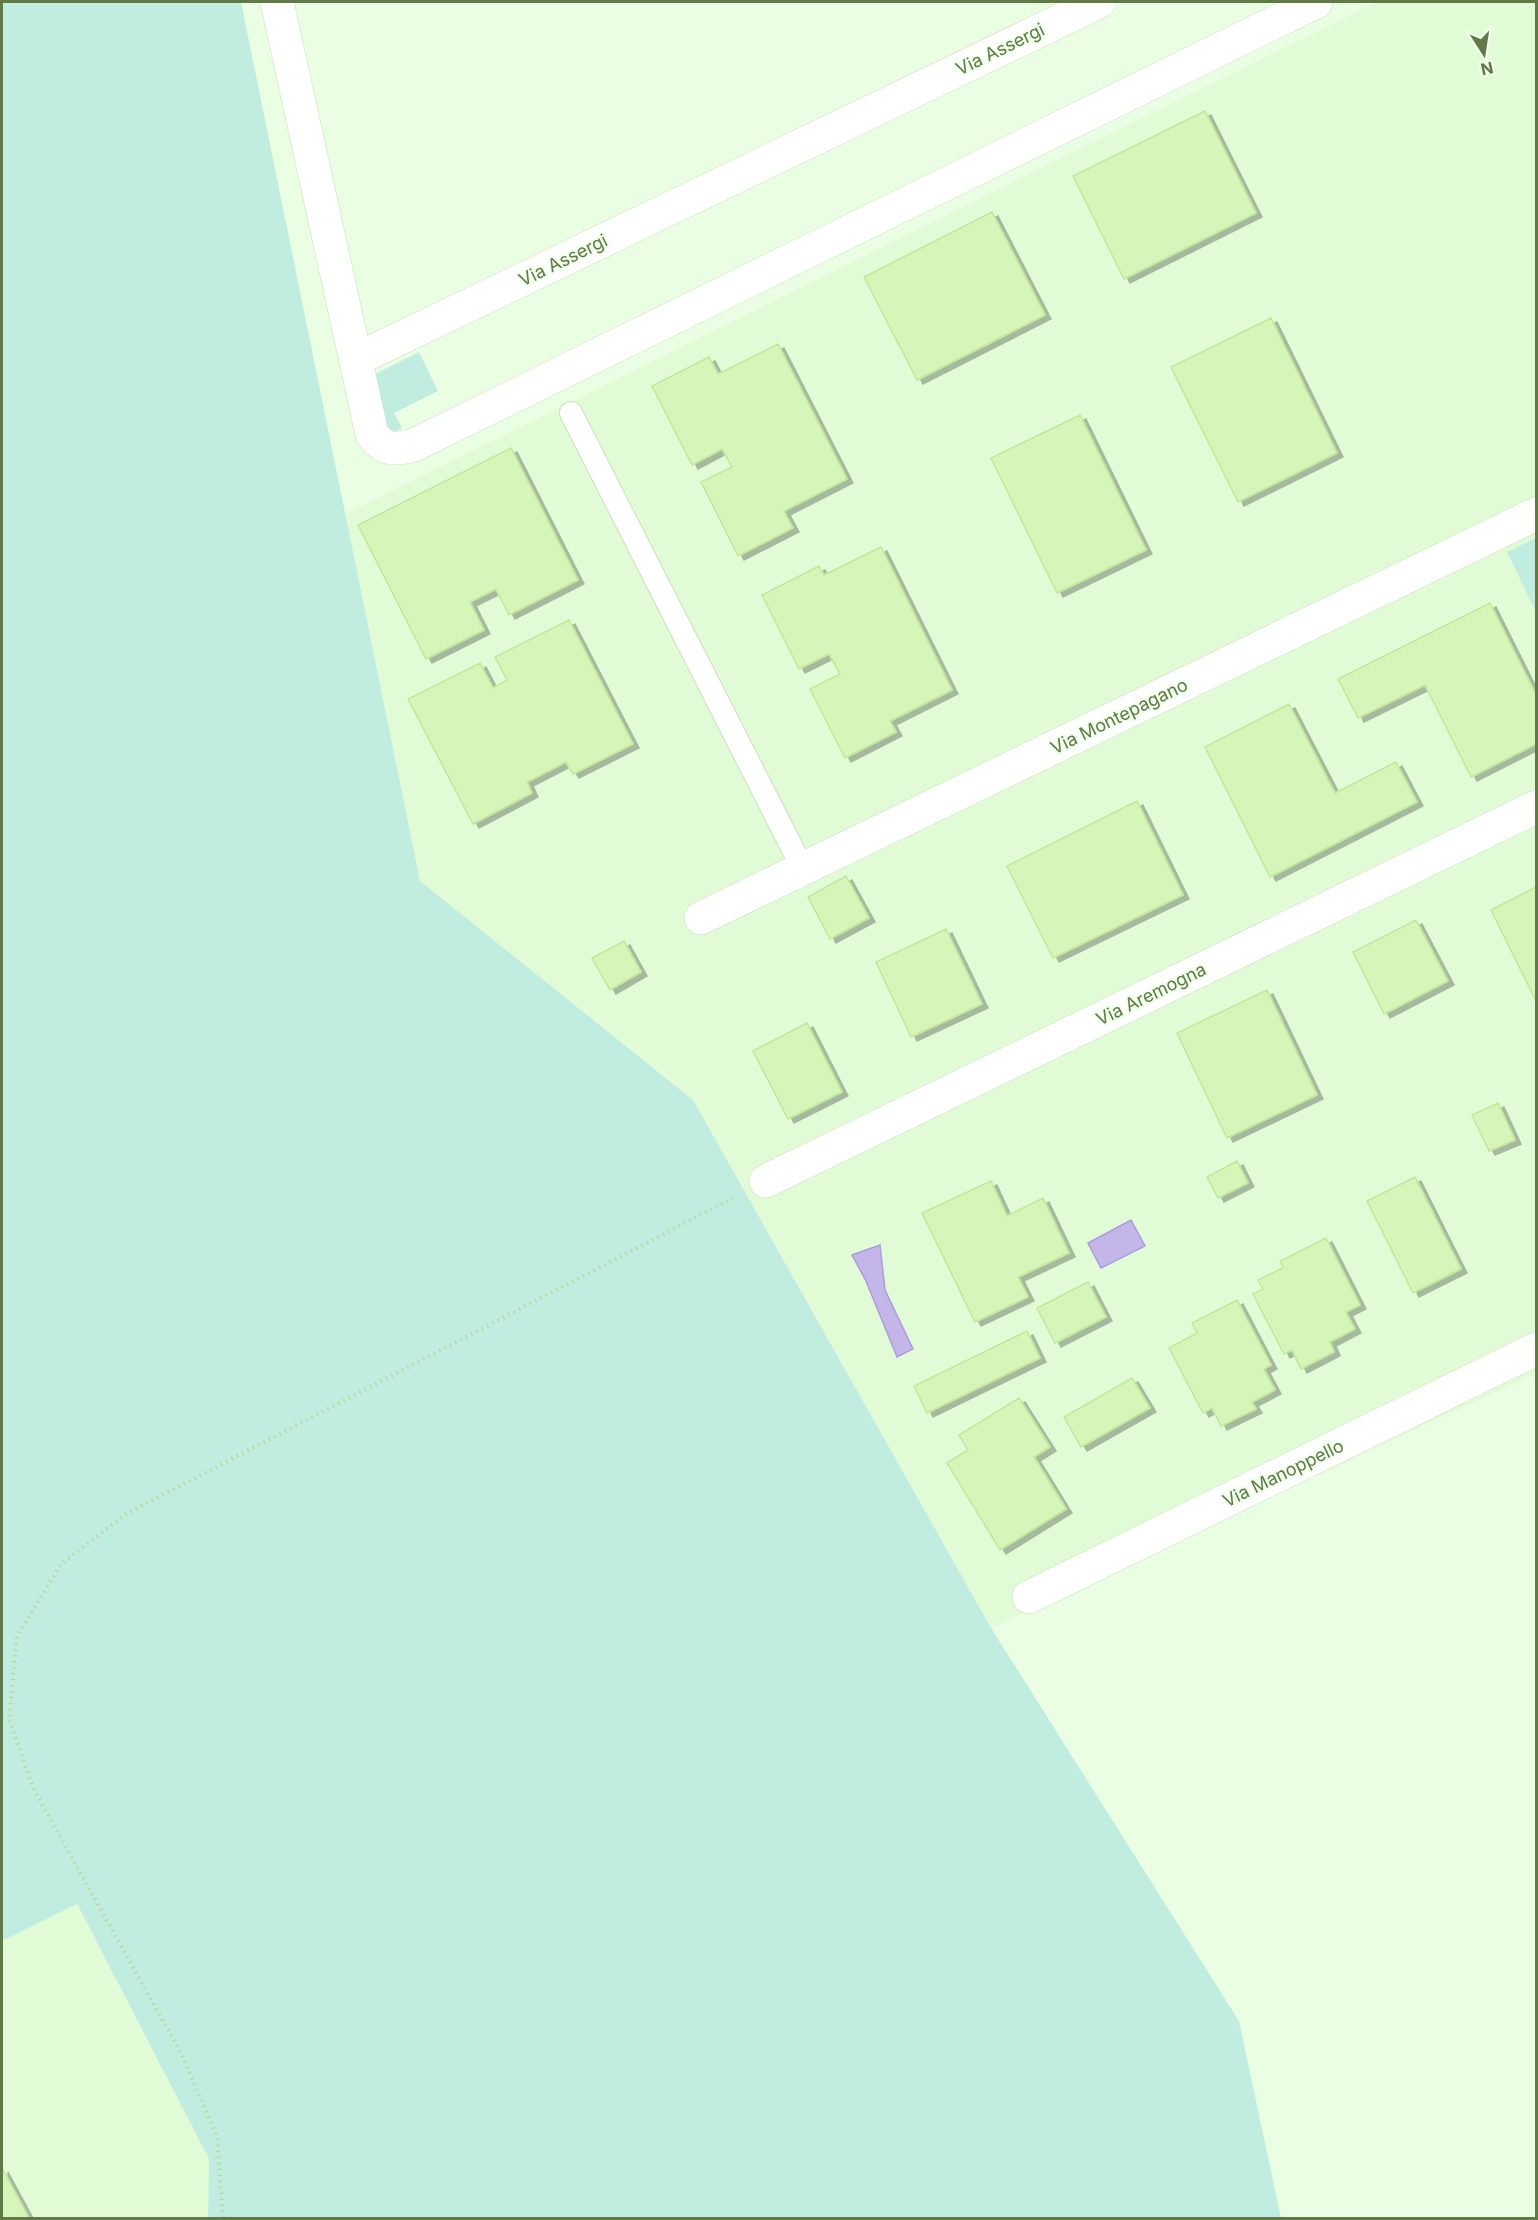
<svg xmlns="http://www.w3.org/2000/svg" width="1538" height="2220" font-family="Inter,sans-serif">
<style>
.residential{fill:#e2fbd7}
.green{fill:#c1ece0}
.water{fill:#c4b6e9;stroke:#ad9cdb;stroke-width:1.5}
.building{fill:#d6f5b9;stroke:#c0e998;stroke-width:1.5;filter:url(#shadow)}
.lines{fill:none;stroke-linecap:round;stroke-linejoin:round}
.service-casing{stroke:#cbe1bb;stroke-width:24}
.minor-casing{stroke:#cbe1bb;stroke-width:34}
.path{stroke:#bada9c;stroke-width:4;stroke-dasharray:1.5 4.5;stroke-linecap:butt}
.service{stroke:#fff;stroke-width:22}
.minor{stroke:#fff;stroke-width:33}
.labels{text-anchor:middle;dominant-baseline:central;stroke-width:4.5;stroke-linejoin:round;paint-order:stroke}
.street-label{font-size:18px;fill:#617847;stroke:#f0ffeb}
</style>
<defs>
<filter id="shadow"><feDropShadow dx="6" dy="4" stdDeviation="0" flood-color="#0004"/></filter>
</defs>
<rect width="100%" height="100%" fill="#eafee3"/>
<path class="residential" d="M1376,2H1536V1373L991,1628L693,1100L420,881L345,514Z
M76,1904L209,2159L208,2218H2V1941Z"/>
<path class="green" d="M2,2H241L420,881L693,1100L991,1628L1239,2021L1281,2218H208L209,2159L77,1904L2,1941Z
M419,352L438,391L394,413L402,428L380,439L373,375Z
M1536,538V612L1507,552Z"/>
<path class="water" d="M1131,1220L1145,1246L1101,1268L1088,1243Z
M880,1245L885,1290L913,1349L897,1357L866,1281L852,1255Z"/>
<path class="building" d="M1205,111L1256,213L1124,279L1073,176Z
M992,212L1045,315L917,380L864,277Z
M1271,318L1337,453L1238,502L1171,367Z
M778,344L847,479L784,511L793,528L738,556L701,482L732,467L722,449L692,465L652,386L709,357L718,374Z
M1080,415L1146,550L1057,593L991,458Z
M511,448L578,580L509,615L496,589L470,602L484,630L426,659L358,525Z
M881,547L952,690L890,721L896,732L845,758L810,689L840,674L829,654L799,669L762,595L819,566L824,575Z
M1490,603L1536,695V744L1471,777L1425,685L1358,718L1338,679Z
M569,620L633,744L573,774L566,762L527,782L532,793L473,824L408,699L480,663L493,688L507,680L495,657Z
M1289,704L1335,793L1396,762L1417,802L1270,877L1205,747Z
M1137,801L1183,895L1053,958L1007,866Z
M846,876L869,918L830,939L808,897Z
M1536,887V1001L1491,910Z
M1416,920L1448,981L1384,1014L1353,952Z
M946,929L982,1004L911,1037L876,962Z
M624,941L641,972L610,990L592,958Z
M1267,990L1317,1095L1227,1138L1177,1033Z
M807,1023L842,1092L788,1119L753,1051Z
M1498,1103L1515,1140L1489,1151L1472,1115Z
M1237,1161L1248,1183L1218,1198L1207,1177Z
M1415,1177L1461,1269L1413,1293L1367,1201Z
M991,1181L1007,1216L1043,1198L1069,1253L1018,1277L1028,1297L975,1322L922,1213Z
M1326,1238L1360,1305L1346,1312L1355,1329L1330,1342L1334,1352L1301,1369L1292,1350L1284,1354L1253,1294L1263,1289L1258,1280L1283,1268L1280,1261Z
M1088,1282L1106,1317L1055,1343L1037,1308Z
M1237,1300L1271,1365L1264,1369L1275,1390L1252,1402L1256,1409L1221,1426L1212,1408L1203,1413L1169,1348L1197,1333L1192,1323Z
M1027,1331L1040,1358L927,1413L914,1386Z
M1132,1378L1150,1408L1081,1447L1064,1417Z
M1019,1398L1050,1447L1034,1457L1066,1509L1000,1550L947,1463L968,1450L959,1435Z
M2,2168L29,2218H2Z"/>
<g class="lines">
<g class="service-casing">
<path id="service" d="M571,413L803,869"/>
</g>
<g class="minor-casing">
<path id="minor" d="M277,2L372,434C384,451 395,450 414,445L1316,2
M357,359L1099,2
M701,918L1536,514
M766,1181L1536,807
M1029,1597L1536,1349"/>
</g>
<path class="path" d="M223,2218L217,2137L182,2055L33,1788L9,1719L17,1636L61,1564L126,1514L733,1198"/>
<use href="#service" class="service"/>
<use href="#minor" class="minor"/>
</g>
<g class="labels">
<g class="street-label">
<text transform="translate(1000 49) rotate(-26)">Via Assergi</text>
<text transform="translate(563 260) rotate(-26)">Via Assergi</text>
<text transform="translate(1119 716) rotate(-26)">Via Montepagano</text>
<text transform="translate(1151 994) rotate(-26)">Via Aremogna</text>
<text transform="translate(1283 1473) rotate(-26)">Via Manoppello</text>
</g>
</g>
<rect width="1538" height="2220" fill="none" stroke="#617847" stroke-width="6"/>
<g transform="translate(1484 54) rotate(168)" stroke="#f0ffeb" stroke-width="4.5" paint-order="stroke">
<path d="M0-4.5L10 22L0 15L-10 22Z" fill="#617847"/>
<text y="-9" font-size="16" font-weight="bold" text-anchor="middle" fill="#617847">N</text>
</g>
</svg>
